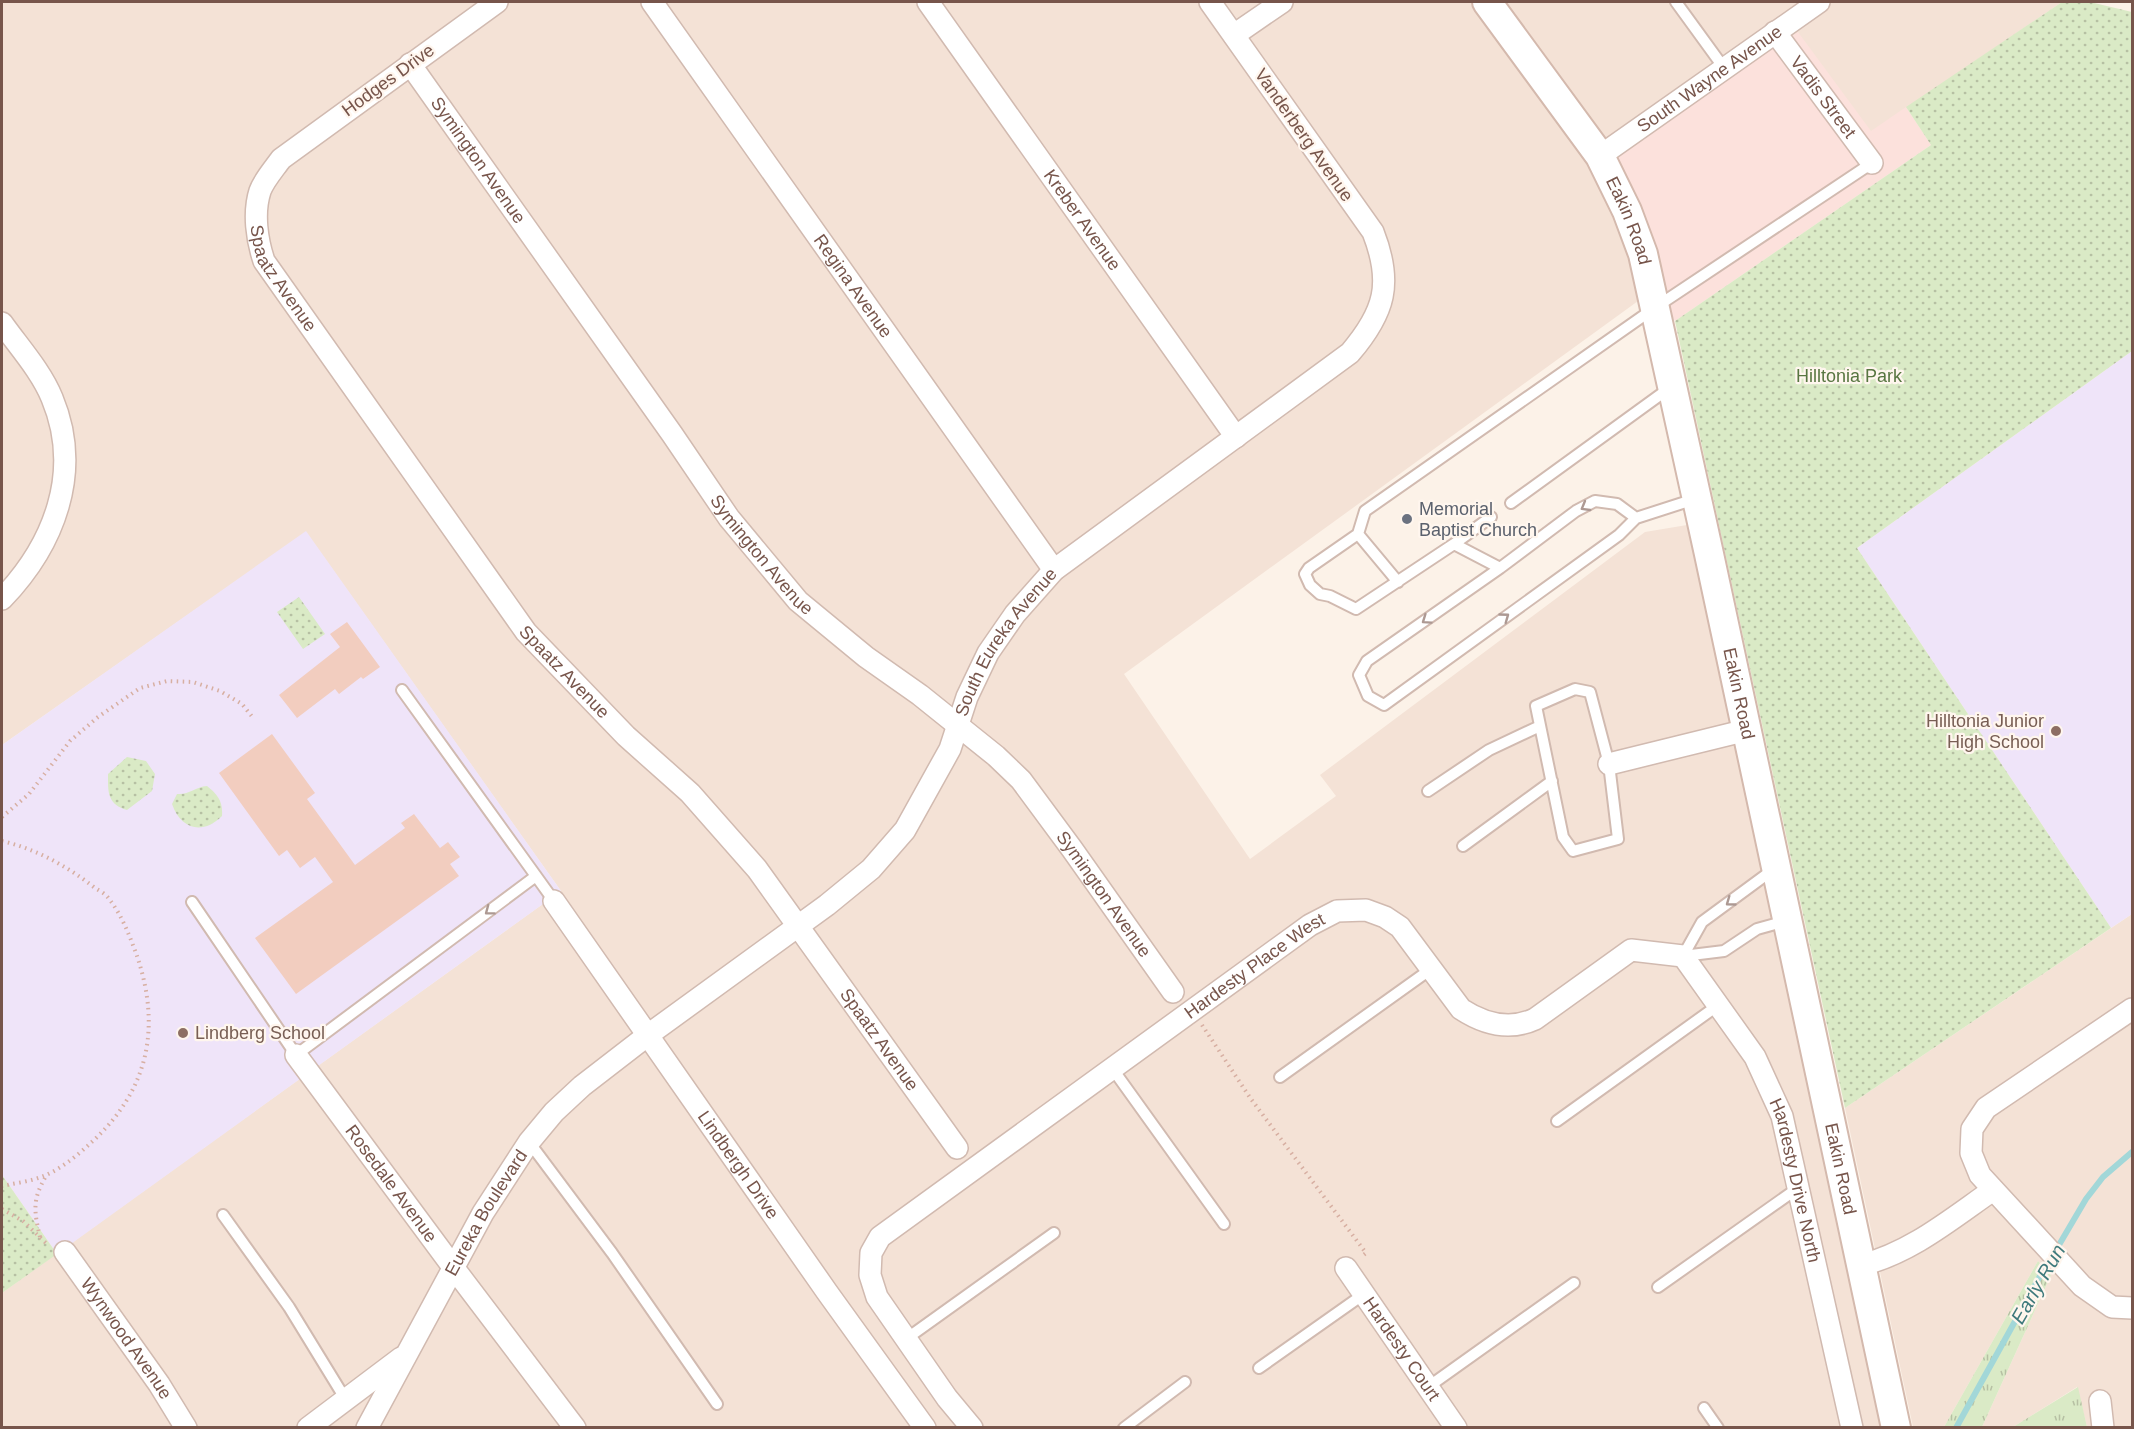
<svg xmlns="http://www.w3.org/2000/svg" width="2134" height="1429" font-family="Helvetica,sans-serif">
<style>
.residential{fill:#f4e2d6}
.commercial{fill:#fce1dc}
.education{fill:#efe4f9}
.grass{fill:url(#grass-tufts)}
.park{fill:url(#park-dots)}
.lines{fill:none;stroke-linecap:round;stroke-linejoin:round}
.stream{stroke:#a2d7d8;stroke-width:6}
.building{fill:#f2cdbf}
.lane-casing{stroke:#d1bab0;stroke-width:14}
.street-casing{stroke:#d1bab0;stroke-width:24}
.secondary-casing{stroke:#d4b9ad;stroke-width:32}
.path{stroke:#d7afa2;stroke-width:4;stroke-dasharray:1.5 4.5;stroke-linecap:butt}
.lane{stroke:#fff;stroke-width:10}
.street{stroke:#fff;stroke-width:21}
.secondary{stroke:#fff;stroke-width:28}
.oneway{stroke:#ad9993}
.worship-dot{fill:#6b7280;stroke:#fff6ee;stroke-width:2}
.education-dot{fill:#8d6e63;stroke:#fff6ee;stroke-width:2}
.labels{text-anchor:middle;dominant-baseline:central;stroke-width:4.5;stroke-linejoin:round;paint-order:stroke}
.street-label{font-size:18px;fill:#77554b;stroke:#fff6ee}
.park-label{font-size:18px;fill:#587641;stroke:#fff6ee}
.worship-label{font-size:18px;fill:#5b616d;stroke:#fff6ee;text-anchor:start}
.education-label{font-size:18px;fill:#785e54;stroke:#fff6ee;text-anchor:end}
.water-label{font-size:20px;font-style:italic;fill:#3f7a7c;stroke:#fff6ee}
</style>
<defs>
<pattern id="grass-tufts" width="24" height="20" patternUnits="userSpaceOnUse" patternTransform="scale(1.5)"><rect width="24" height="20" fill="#daeac6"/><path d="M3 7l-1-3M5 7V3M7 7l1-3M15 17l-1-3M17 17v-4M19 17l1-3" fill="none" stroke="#b6c0a3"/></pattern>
<pattern id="park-dots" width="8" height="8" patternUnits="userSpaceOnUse" patternTransform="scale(1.5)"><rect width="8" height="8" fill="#daeac6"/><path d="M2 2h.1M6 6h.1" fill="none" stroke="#b6c0a3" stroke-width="1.8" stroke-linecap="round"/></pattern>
</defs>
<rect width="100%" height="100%" fill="#fcf2e8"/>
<path class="residential" d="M2,2H2062L1871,132L1124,674L1250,859L1336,796L1320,775L1645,532L1693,524L1882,1427H2V1293L561,891L306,532L2,745Z
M2132,914V1427H2087L2077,1387L2013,1427H1982L2051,1275L2038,1261L1944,1427H1913L1845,1108Z"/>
<path class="commercial" d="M1798,32L1871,131L1906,107L1931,145L1675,321L1655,290L1602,161Z"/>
<path class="education" d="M2132,351V914L2111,928L1857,548Z
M306,531L561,891L57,1254L2,1175V745Z"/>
<path class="grass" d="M2038,1261L2051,1275L1982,1427H1944Z
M2078,1387L2087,1427H2013Z"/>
<path class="park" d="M2062,2H2090L2132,12V351L1857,548L2111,928L1845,1108L1675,321L1931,145L1906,107Z
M299,597L325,634L303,649L277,612Z
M127,757L146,761L155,774L152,791L127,810C107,804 108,792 108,774Z
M207,786C218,795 223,801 222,816C203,835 181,830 172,804L177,794C189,795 195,787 207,786Z
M2,1175L57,1254L2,1293Z"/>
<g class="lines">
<path class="stream" d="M2056,1250L2086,1199L2103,1177L2132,1152
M1956,1428L2050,1258"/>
</g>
<path class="building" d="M347,622L380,667L363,679L361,677L339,694L335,689L297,718L279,695L340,647L330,634Z
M272,734L315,793L307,799L355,865L405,828L401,823L414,814L440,848L448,842L460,857L450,864L459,876L296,994L255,938L333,882L315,857L300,868L287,850L279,856L219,773Z"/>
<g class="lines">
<g class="lane-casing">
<path id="lane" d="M1676,2L1724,68
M1511,503L1671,387
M1636,518L1617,504L1595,501L1576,511L1500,568L1367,661L1359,675L1368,696L1384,705L1619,535L1636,518L1695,499
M1358,534L1365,511L1656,307L1872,163
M1454,544L1491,517
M1398,582L1358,534L1309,568L1305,574L1310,585L1320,594L1330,596L1356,609L1454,544L1500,568
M1575,689L1590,692L1609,764L1618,839L1573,851L1563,837L1536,706Z
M402,690L554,901
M1428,791L1489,750L1540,726
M1463,846L1552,781
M192,902L296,1055L536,876
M1683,956L1702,922L1774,869
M1683,956L1724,951L1757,929L1786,921
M1112,1068L1224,1224
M1280,1077L1431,969
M1557,1121L1717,1006
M529,1142L612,1253L717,1404
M223,1215L289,1307L346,1400
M1658,1287L1798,1188
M906,1339L1054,1233
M1259,1368L1364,1294
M1428,1387L1574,1283
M1704,1408L1718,1428
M1124,1428L1185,1382"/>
</g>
<g class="street-casing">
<g id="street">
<path id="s1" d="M497,2L281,159C274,169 264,180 260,191C253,213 257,240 264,261L526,632L626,736L690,793L757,869L957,1148"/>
<path id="s2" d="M652,2L1054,570"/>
<path id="s3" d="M928,2L1236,437"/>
<path id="s4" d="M1775,32L1872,163"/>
<path d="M1234,35L1282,2"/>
<path id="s5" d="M410,64L672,434L729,518L798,601L866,657L920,695L996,756L1021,780L1072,849L1173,992"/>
<path id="s6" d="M1600,156L1819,2"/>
<path d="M2,323C19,347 41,371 52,398C83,472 54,545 2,599"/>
<path d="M1609,764L1747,730"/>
<path id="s7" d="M554,901L827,1292L925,1428"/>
<path d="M2132,1009L1986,1108L1972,1129L1971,1153L1980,1175L2082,1286L2112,1307L2132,1308"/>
<path id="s8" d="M296,1055L453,1267L575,1428"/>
<path id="s9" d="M65,1252L159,1384L186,1428"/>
<path d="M1862,1265C1912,1252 1951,1219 1993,1190"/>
<path id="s10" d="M1346,1268L1456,1428"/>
<path d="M2100,1401L2103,1428"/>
<path d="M308,1428L401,1358"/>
<path id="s11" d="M367,1428L483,1213L529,1142L554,1112L582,1086L648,1035L827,905L871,869L905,830L950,749L967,697L988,653L1015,614L1054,570L1350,353C1385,312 1393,283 1373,232L1210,2"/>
<path id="s12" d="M972,1428L947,1398L877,1297L870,1275L871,1253L880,1237L1310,925L1337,911L1366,910L1385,917L1400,927L1461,1009C1484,1024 1509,1031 1535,1019L1631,950L1683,956L1755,1057L1782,1116L1852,1428"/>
</g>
</g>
<g class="secondary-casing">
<g id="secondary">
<path id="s13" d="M1487,2L1600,156L1627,211L1643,254L1709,554L1896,1428"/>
</g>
</g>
<path class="path" d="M2,817L29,794L70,741L98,717L140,688L167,681L193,682L220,691L242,704L254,719
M2,841C36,849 67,866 95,888C100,891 106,894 109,899C122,915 130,937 137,956C161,1027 149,1088 94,1140C80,1153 64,1167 46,1175C33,1181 16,1183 2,1186
M1202,1025L1251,1099L1366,1253L1361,1257
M2,1209L23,1221L48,1245
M40,1237C34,1211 32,1200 46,1176"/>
<use href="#lane" class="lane"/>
<use href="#street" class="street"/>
<use href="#secondary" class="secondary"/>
</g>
<defs><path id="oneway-chevron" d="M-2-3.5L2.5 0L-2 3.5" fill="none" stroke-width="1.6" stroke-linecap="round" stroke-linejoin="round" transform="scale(1.5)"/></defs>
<g class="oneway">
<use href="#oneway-chevron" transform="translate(1585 507) rotate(150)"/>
<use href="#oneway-chevron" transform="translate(1505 617) rotate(-36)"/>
<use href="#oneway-chevron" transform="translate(1426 620) rotate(145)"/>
<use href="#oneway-chevron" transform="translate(1730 902) rotate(144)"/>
<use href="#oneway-chevron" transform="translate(489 911) rotate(143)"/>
</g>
<circle class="worship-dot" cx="1407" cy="519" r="6"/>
<g class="education-dot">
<circle cx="2056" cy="731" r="6"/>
<circle cx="183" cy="1033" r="6"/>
</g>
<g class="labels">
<g class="street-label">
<text stroke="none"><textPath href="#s6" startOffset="134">South Wayne Avenue</textPath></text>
<text transform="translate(388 80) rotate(-36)">Hodges Drive</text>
<text stroke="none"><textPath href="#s4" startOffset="81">Vadis Street</textPath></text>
<text transform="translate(1304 135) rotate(55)">Vanderberg Avenue</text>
<text stroke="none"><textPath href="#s5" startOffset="118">Symington Avenue</textPath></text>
<text stroke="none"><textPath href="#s3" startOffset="267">Kreber Avenue</textPath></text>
<text stroke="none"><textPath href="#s13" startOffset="262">Eakin Road</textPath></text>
<text stroke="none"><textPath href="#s1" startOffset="400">Spaatz Avenue</textPath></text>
<text stroke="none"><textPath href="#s2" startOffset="348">Regina Avenue</textPath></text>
<text stroke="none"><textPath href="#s5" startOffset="604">Symington Avenue</textPath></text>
<text stroke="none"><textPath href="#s11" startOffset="1034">South Eureka Avenue</textPath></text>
<text stroke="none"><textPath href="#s1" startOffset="886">Spaatz Avenue</textPath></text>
<text stroke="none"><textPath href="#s13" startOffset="748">Eakin Road</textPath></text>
<text stroke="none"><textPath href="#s5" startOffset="1090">Symington Avenue</textPath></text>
<text stroke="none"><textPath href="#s12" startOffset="688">Hardesty Place West</textPath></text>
<text stroke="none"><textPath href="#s1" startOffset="1372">Spaatz Avenue</textPath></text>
<text stroke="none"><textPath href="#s7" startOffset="322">Lindbergh Drive</textPath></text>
<text stroke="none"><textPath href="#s13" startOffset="1234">Eakin Road</textPath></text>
<text stroke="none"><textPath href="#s12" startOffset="1460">Hardesty Drive North</textPath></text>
<text stroke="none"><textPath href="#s8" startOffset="160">Rosedale Avenue</textPath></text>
<text stroke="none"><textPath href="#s11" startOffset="246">Eureka Boulevard</textPath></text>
<text stroke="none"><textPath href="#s9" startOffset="106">Wynwood Avenue</textPath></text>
<text stroke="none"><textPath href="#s10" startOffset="98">Hardesty Court</textPath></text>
</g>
<g class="park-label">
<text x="1849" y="376">Hilltonia Park</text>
</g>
<g class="worship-label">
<text x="1419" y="509">Memorial<tspan x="1419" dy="21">Baptist Church</tspan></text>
</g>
<g class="education-label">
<text x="2044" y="721">Hilltonia Junior<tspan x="2044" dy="21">High School</tspan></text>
<text x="195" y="1033" text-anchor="start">Lindberg School</text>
</g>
<g class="water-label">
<text transform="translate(2038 1284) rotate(-60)">Early Run</text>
</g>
</g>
<rect width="2134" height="1429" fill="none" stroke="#77554b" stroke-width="6"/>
</svg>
